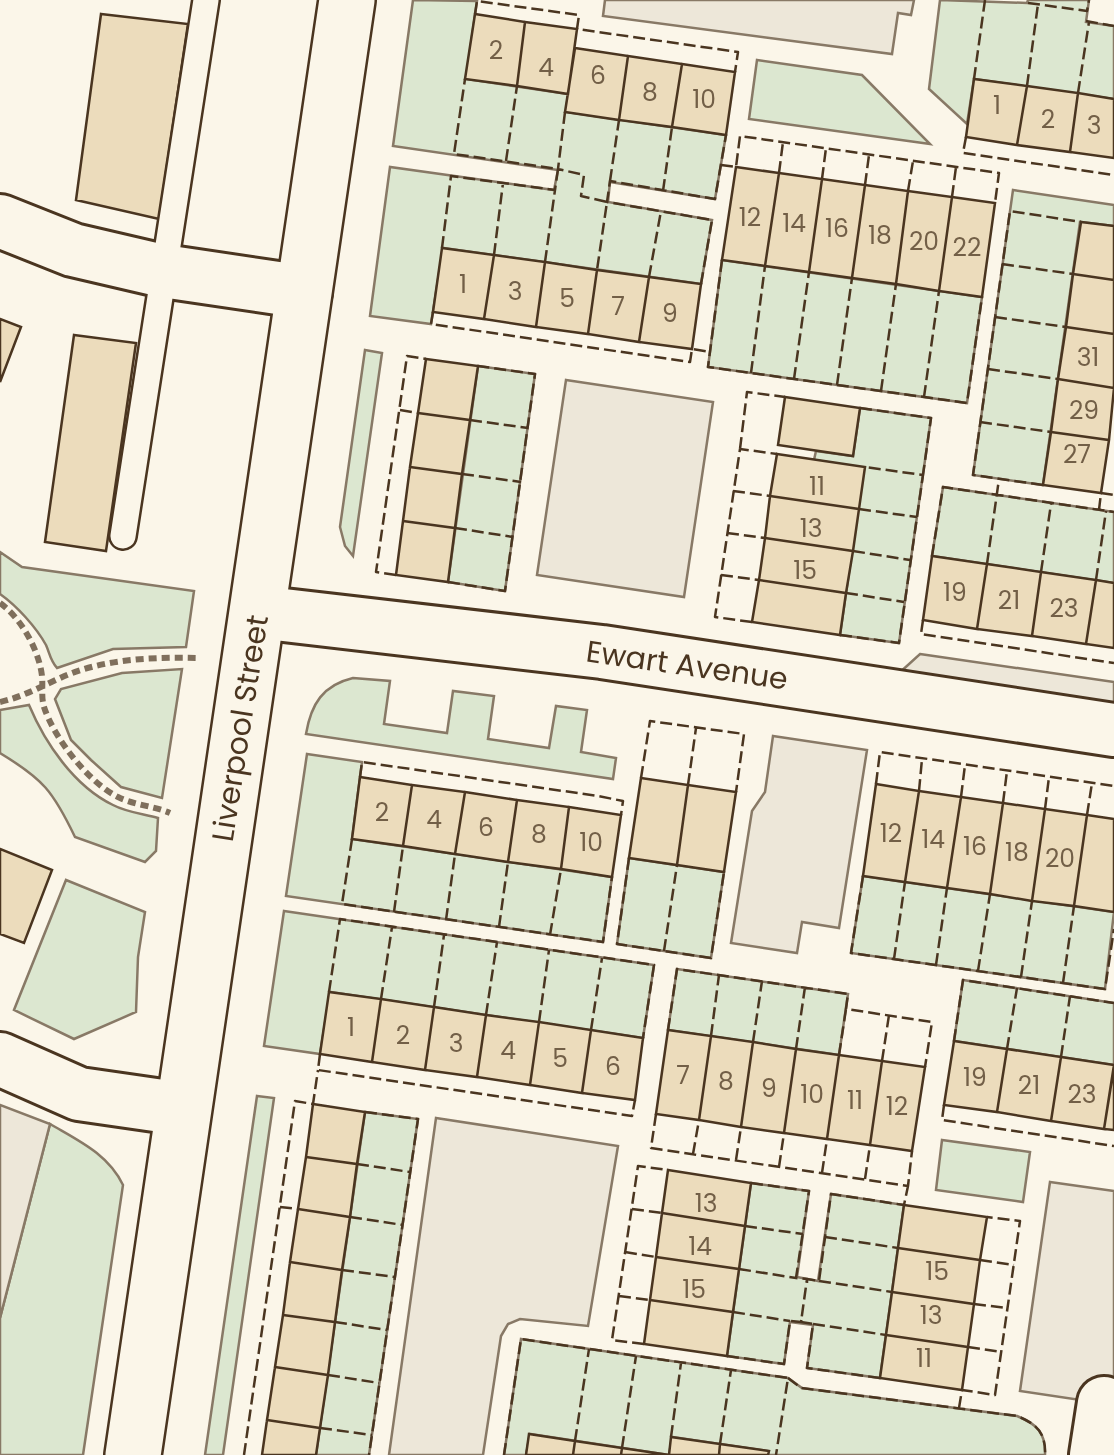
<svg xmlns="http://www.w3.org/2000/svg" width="1114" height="1455" font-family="Poppins,sans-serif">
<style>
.green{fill:#dce7d0;stroke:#887966;stroke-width:2.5}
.parking{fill:#ede7d9;stroke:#887966;stroke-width:2.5}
.building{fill:#ecdcbc;stroke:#4a3520;stroke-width:2.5}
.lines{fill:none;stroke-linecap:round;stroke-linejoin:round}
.service-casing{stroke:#4a3520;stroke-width:30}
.minor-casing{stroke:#4a3520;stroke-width:58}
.tertiary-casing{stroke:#4a3520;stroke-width:60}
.path{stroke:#7f6f5c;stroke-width:6;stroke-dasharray:8 5;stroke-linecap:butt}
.service{stroke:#fbf6e9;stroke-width:25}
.minor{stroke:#fbf6e9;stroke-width:52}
.tertiary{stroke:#fbf6e9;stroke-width:55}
.fence{stroke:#4a3520;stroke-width:2.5;stroke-dasharray:12 5;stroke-linecap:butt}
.labels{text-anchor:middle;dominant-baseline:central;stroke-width:8;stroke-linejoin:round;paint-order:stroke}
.number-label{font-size:25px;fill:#725f47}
.street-label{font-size:30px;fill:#4a3520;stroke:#fbf6e9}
</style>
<rect width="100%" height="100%" fill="#fbf6e9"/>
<path class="green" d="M413,0L477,1L466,79L568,94L566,112L726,135L715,199L610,182L608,202L712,220L701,284L443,248L431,324L370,316L390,167L554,190L558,170L393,146Z
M940,0L1027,3L1028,0H1089L1086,22L1114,26V99L974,79L967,124L929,89Z
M757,60L862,75L930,144L749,119Z
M1013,190L1114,205V226L1080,222L1043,485L973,475Z
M722,260L982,297L967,403L708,367Z
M365,350L382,353L353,556L345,546L340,527Z
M478,366L535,374L505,591L448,582Z
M860,408L931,418L899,643L840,635L864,468L814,460L816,451L853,456Z
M943,487L1114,512V583L932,556Z
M0,552L22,567L194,591L186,647L113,649L57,668C50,660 50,654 46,645C36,627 17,606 0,594Z
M182,669L162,798L121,787L91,760L71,740L55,699L61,689L122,673Z
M353,678L390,681L384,724L447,733L453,691L494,696L488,739L549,748L556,706L587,710L581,752L616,758L613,779L306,734C311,704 323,685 353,678Z
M29,705C45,743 74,786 113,805C126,812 143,814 158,818L156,851L145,862L75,837C53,791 43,779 0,753V710Z
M307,754L362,762L352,839L612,877L603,942L286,896Z
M629,858L724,872L711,958L617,944Z
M863,876L1114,912L1105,989L851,953Z
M66,880L145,912L138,957L136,1012L74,1039L14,1010Z
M284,911L654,965L643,1038L330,992L320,1054L264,1046Z
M677,969L848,994L839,1055L668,1030Z
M963,980L1114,1003V1065L954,1041Z
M257,1096L274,1098L223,1455H205Z
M365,1112L418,1119L369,1455H316Z
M50,1124C79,1141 108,1154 123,1185L83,1455H0V1318Z
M942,1140L1030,1152L1023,1202L936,1190Z
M751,1183L809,1191L797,1277L818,1281L831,1194L904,1205L880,1378L807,1368L813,1325L790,1322L784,1364L727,1356Z
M521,1339L788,1378L802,1388L1017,1416C1037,1424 1046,1433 1045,1455H768V1451L672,1437L669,1455L530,1434L526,1455H504Z"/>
<path class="parking" d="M605,0H914L911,15L898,13L892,54L603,16Z
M566,380L713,402L684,597L537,575Z
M920,654L1114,682V705L897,675Z
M773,736L867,750L839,928L802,922L797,953L731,943L752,811L765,792Z
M0,1105L50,1124L0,1318Z
M436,1118L618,1146L588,1326L520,1319L508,1324L501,1336L483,1455H389Z
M1050,1182L1114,1191V1405L1020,1391Z"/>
<path class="building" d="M101,14L188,24L159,219L76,200Z
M475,14L525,22L517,86L465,79Z
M525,22L577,29L568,94L517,86Z
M575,48L628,56L619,120L565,112Z
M628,56L682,64L672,127L619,120Z
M682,64L735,72L726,135L672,127Z
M974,79L1027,86L1017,145L966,137Z
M1027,86L1078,93L1070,152L1017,145Z
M1078,93L1114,99V158L1070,152Z
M736,167L779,173L765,266L722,260Z
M779,173L822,179L809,272L765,266Z
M822,179L865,185L852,278L809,272Z
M865,185L908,191L896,284L852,278Z
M908,191L952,197L939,291L896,284Z
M952,197L995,203L982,297L939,291Z
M1081,222L1114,226V280L1073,274Z
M442,248L494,255L484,319L433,312Z
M494,255L545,262L536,327L484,319Z
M545,262L597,270L588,334L536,327Z
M597,270L649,277L639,342L588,334Z
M1073,274L1114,280V334L1066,327Z
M649,277L701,284L692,349L639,342Z
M0,319L21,327L0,382Z
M1066,327L1114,334V388L1058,379Z
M74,335L136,343L106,551L45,542Z
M426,359L478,366L470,420L418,413Z
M1058,379L1114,388L1109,440L1051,432Z
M785,397L860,408L853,456L778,445Z
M418,413L470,420L462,474L410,467Z
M1051,432L1109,440L1101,493L1043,485Z
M777,454L865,467L859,509L770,496Z
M410,467L462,474L455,528L403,521Z
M770,496L859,509L853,551L765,538Z
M403,521L455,528L448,582L396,575Z
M765,538L853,551L846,593L759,580Z
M932,556L987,564L977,629L923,620Z
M987,564L1041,572L1032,636L977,629Z
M1041,572L1096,580L1086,644L1032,636Z
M759,580L846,593L840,635L752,622Z
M1096,580L1114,583V648L1086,644Z
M360,777L412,785L403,846L352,839Z
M641,778L688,785L677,865L629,858Z
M876,784L919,791L905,882L863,876Z
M412,785L465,792L455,854L403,846Z
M688,785L736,792L724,872L677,865Z
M919,791L961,797L947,888L905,882Z
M465,792L517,800L508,862L455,854Z
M961,797L1003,803L990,894L947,888Z
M517,800L569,807L561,869L508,862Z
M1003,803L1045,809L1032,901L990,894Z
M569,807L621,815L612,877L561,869Z
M1045,809L1087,815L1074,906L1032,901Z
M1087,815L1114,819V912L1074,906Z
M0,849L52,870L24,943L0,934Z
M329,992L381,999L372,1062L320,1054Z
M381,999L434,1007L425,1070L372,1062Z
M434,1007L486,1015L477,1077L425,1070Z
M486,1015L539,1022L530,1085L477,1077Z
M539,1022L591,1030L582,1093L530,1085Z
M591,1030L643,1038L635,1100L582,1093Z
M668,1030L711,1036L699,1120L656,1114Z
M711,1036L753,1042L741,1127L699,1120Z
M954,1041L1007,1049L997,1112L944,1105Z
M753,1042L796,1049L784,1133L741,1127Z
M796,1049L839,1055L827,1139L784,1133Z
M1007,1049L1061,1057L1051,1121L997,1112Z
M839,1055L882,1061L870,1145L827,1139Z
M1061,1057L1114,1065L1104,1129L1051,1121Z
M882,1061L925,1067L912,1151L870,1145Z
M1114,1067V1130L1104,1129Z
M313,1104L365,1112L357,1164L306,1157Z
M306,1157L357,1164L350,1217L298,1209Z
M668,1170L751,1183L745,1226L662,1213Z
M904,1205L987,1217L980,1260L898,1248Z
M298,1209L350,1217L342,1270L290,1262Z
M662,1213L745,1226L739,1269L656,1257Z
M898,1248L980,1260L974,1304L892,1292Z
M656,1257L739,1269L733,1312L650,1300Z
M290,1262L342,1270L335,1322L283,1315Z
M892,1292L974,1304L968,1347L886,1335Z
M650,1300L733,1312L727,1356L644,1344Z
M283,1315L335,1322L328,1375L275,1367Z
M886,1335L968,1347L962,1390L880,1378Z
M275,1367L328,1375L320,1428L267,1420Z
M267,1420L320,1428L316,1455H262Z
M529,1434L575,1441L573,1455H526Z
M671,1437L720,1444L719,1455H669Z
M575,1441L622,1448L621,1455H573Z
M720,1444L769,1451L768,1455H719Z
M622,1448L669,1455H621Z"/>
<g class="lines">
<g class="service-casing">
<path id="service" d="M123,536L206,0"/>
</g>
<g class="minor-casing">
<path id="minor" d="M0,221L73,250L163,271L305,292
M258,612L602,652L1114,730
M0,1059L79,1094L183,1109
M1096,1455L1104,1403"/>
</g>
<g class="tertiary-casing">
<path id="tertiary" d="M133,1455L347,0"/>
</g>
<path class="path" d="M0,603C21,618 39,650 42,676C43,687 41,697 44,707C54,738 89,783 118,797C134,805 154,806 170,813
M0,702C22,697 38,688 58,679C100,659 150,657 196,658"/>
<use href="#service" class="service"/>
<use href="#minor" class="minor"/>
<use href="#tertiary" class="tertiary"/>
<path class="fence" d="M1028,3L1087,11L1089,0
M475,14L477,1L579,15L577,29L738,52L735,72
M1086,21L1114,26
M974,79L985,0
M1027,86L1038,4
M1078,93L1089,22
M565,112L558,169L584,175L581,196L607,202L597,270
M966,137L963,153L1114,175
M506,161L517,86
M721,165L736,167L740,136L999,173L995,203
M779,173L783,142
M822,179L826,148
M610,181L619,120
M865,185L869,155
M663,191L672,127
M908,191L913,161
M952,197L956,167
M442,248L451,176L555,190L558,169L454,154L465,79
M494,255L503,183
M722,260L708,367L967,403L982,297
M545,262L555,190
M1002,264L1073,274
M649,277L661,211
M701,284L712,220L607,202L610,181L715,199L726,135
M433,312L431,324L690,362L692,349L710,352
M995,317L1066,327
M988,369L1058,379
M751,373L765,266
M794,379L809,272
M837,385L852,278
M881,391L896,284
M924,397L939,291
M860,408L931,418L923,475
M400,410L418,413
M470,420L528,428
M980,422L1051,432
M740,449L747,392L785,397
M462,474L521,482
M1043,485L973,475L1010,211L1081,222
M733,491L770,496
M859,509L917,517
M1099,510L1101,493L1114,495
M455,528L513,537
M727,533L765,538
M853,551L910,560
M932,556L943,487L1114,512
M987,564L999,479
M1041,572L1051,504
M396,575L376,572L407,356L426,359
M721,575L759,580
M1096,580L1106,511
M448,582L505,591L535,374L478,366
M846,593L904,602
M923,620L921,634L1114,663
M752,622L715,617L740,449L777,454
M840,635L899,643L923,475L865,467
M360,777L362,762L598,796L623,801L621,815
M641,778L650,721L744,734L736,792
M876,784L880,752L1114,786
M688,785L696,728
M919,791L922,759
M961,797L965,765
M1003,803L1007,771
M1045,809L1049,777
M1087,815L1092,783
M352,839L342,904L603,942L612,877
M629,858L617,944L711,958L724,872
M863,876L851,953L1105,989L1114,929
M394,912L403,846
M446,920L455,854
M499,927L508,862
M550,935L561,869
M664,951L677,865
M894,959L905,882
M936,965L947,888
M978,971L990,894
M1021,977L1032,901
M1063,983L1074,906
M329,992L340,919L654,965L643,1038
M381,999L392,927
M434,1007L444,935
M486,1015L497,942
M539,1022L549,950
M591,1030L602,958
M668,1030L677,969L848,994L846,1009L932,1022L925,1067
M711,1036L719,975
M954,1041L963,980L1114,1003
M753,1042L762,981
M796,1049L805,987
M1007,1049L1017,988
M320,1054L318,1070L632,1116L635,1100
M839,1055L846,1009
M1061,1057L1070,996
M882,1061L889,1015
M944,1105L942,1120L1114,1146
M365,1112L418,1119L369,1455
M656,1114L651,1148L908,1186L912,1151
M693,1154L699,1120
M736,1160L741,1127
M357,1164L410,1172
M779,1167L784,1133
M822,1173L827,1139
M865,1179L870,1145
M751,1183L809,1191L796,1278L807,1279V1283
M280,1207L298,1209
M632,1209L662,1213
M350,1217L403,1225
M745,1226L803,1234
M825,1237L898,1248
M625,1252L656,1257
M980,1260L1014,1265
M739,1269L796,1278
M342,1270L395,1277
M819,1281L892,1292
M619,1296L650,1300
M974,1304L1007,1308
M733,1312L790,1321
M335,1322L387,1330
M813,1324L886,1335
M644,1344L612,1340L638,1166L668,1170
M968,1347L1001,1352
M727,1356L784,1364L790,1321L801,1322L802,1317
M328,1375L379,1383
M788,1378L801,1388L1017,1416C1037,1424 1046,1433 1045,1455
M880,1378L807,1368L813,1324L801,1322L807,1279L819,1281L831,1194L904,1205L908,1186
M959,1408L962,1390L995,1395L1020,1221L987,1217
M320,1428L372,1435
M671,1437L681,1363
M575,1441L589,1349
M720,1444L731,1370
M622,1448L636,1356
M244,1455L295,1101L313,1104L318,1070
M504,1455L521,1339L788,1378L776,1455"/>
</g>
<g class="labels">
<g class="number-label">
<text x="496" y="50">2</text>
<text x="546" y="67">4</text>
<text x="598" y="75">6</text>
<text x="650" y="92">8</text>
<text x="704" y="99">10</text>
<text x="997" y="105">1</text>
<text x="1048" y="119">2</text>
<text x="1094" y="125">3</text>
<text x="750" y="217">12</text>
<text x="794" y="223">14</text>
<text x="837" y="228">16</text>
<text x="880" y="235">18</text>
<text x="924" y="241">20</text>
<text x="967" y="247">22</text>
<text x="463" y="284">1</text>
<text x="515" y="291">3</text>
<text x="567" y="298">5</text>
<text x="618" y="306">7</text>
<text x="670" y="313">9</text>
<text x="1088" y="357">31</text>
<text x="1084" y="410">29</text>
<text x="1077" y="454">27</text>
<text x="817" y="486">11</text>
<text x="811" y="528">13</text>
<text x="805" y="570">15</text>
<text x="955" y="592">19</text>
<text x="1009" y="600">21</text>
<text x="1064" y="608">23</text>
<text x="382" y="812">2</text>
<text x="434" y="819">4</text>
<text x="486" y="827">6</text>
<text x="891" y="833">12</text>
<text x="539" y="834">8</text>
<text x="933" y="839">14</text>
<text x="591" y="842">10</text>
<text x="975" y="846">16</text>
<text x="1017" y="852">18</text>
<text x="1060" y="858">20</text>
<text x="351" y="1027">1</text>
<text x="403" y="1035">2</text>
<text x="456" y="1043">3</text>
<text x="508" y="1050">4</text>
<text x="560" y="1058">5</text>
<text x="613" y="1066">6</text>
<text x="683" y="1075">7</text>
<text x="975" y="1077">19</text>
<text x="726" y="1081">8</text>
<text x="1029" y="1085">21</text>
<text x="769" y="1088">9</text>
<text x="812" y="1094">10</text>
<text x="1082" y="1094">23</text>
<text x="855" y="1100">11</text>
<text x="897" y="1106">12</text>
<text x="706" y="1203">13</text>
<text x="700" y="1246">14</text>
<text x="937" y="1271">15</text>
<text x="694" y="1289">15</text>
<text x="931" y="1315">13</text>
<text x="924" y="1358">11</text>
</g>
<g class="street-label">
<text transform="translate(687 665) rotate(8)">Ewart Avenue</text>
<text transform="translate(240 728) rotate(-81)">Liverpool Street</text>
</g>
</g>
</svg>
